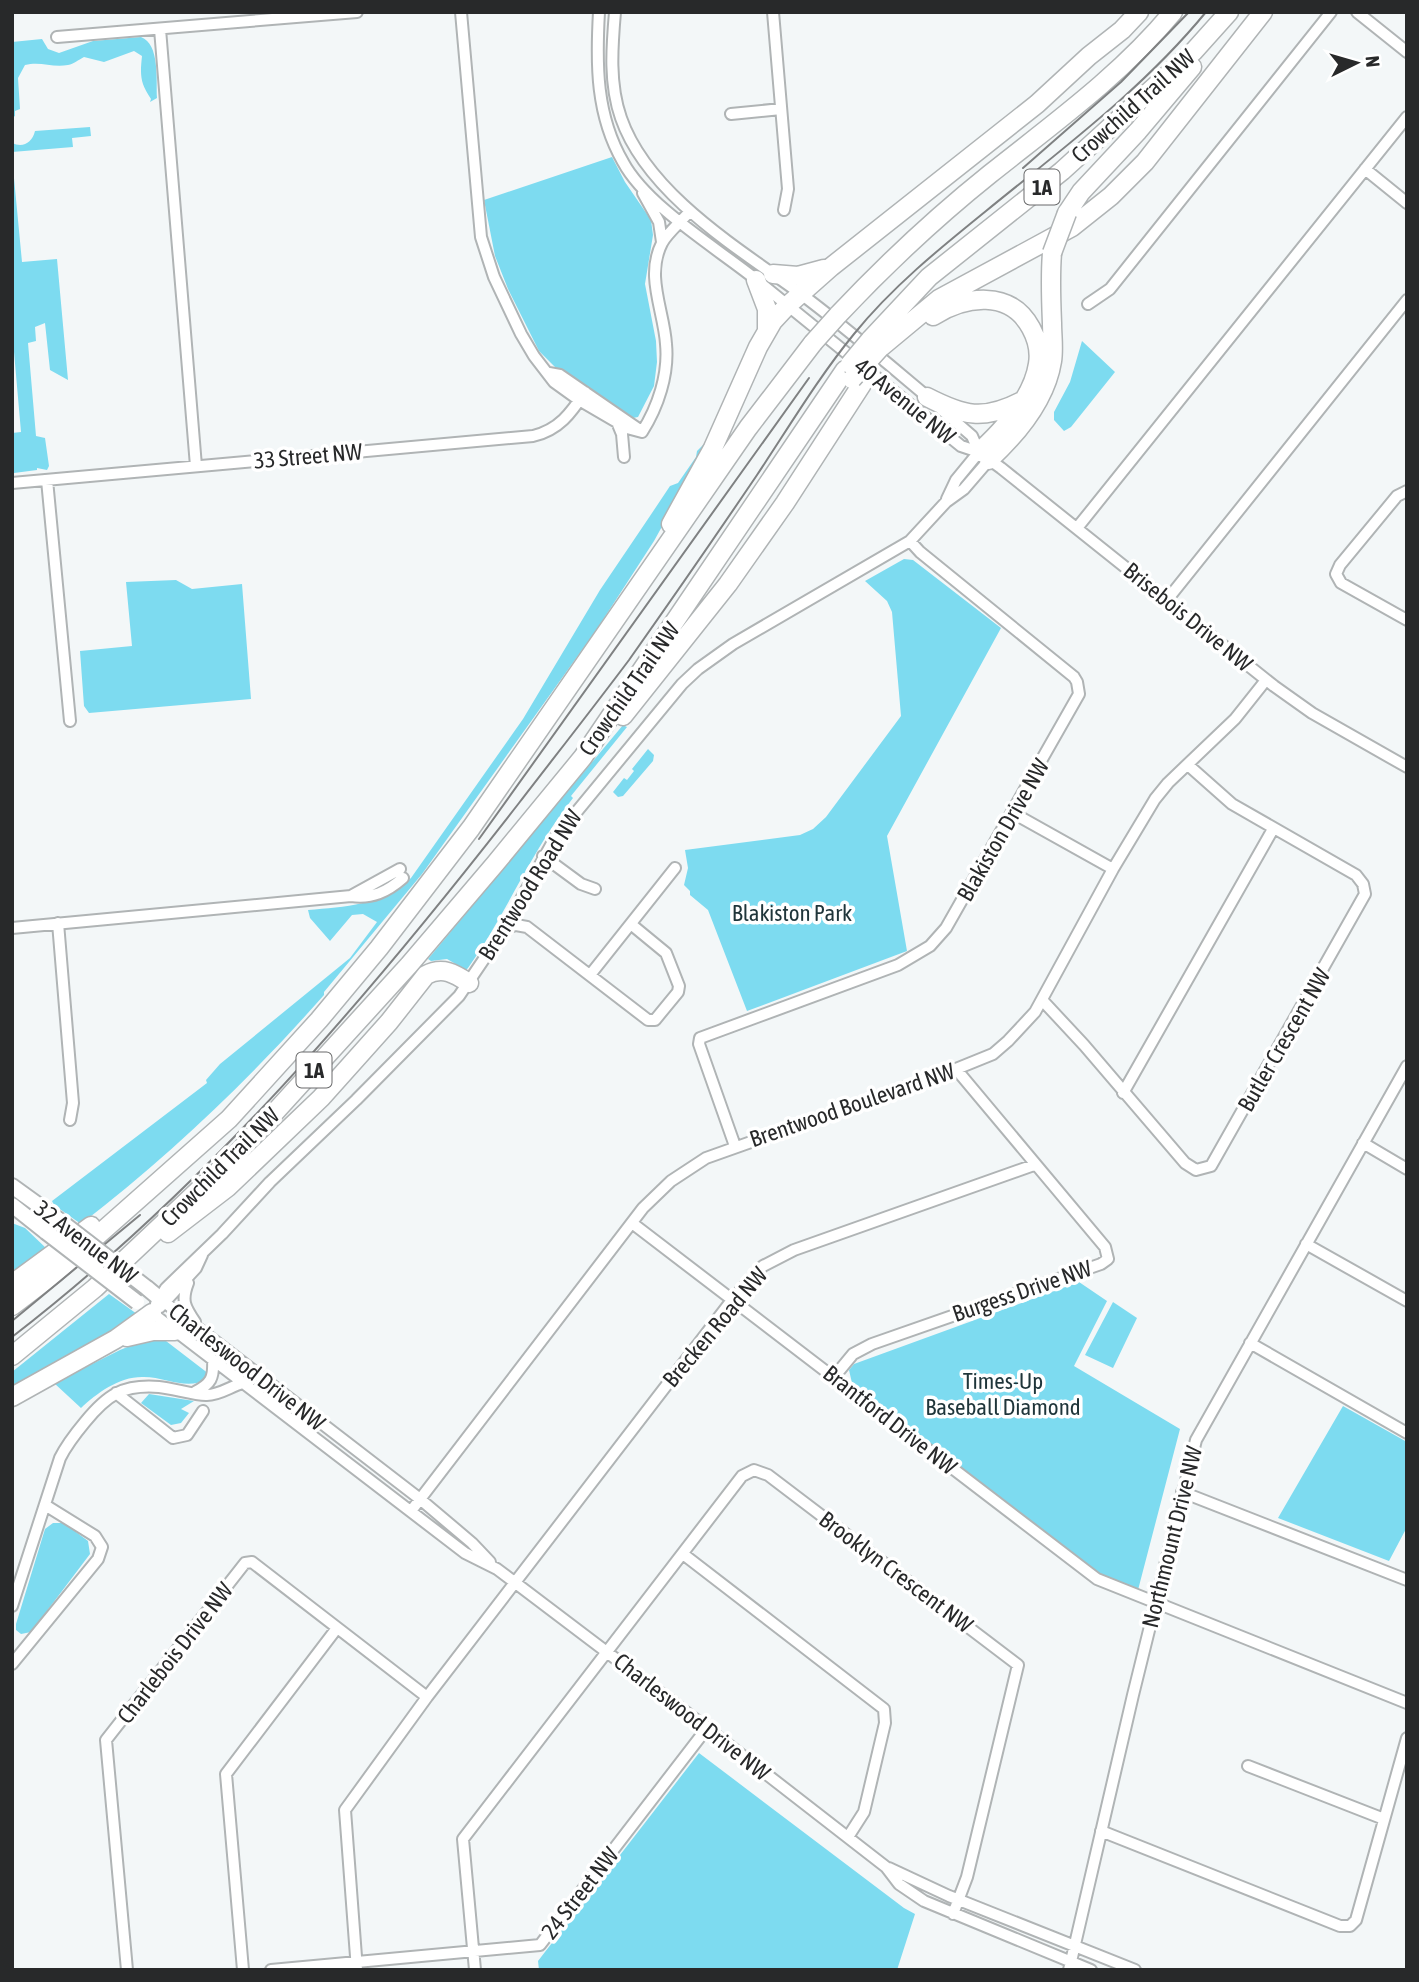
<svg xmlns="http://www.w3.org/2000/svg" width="1419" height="1982" font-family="'Asap Condensed',sans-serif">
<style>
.green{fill:#7ddbf0}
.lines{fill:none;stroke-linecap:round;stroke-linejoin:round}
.minor-casing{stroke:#b0b4b5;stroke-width:14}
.major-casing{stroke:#b0b4b5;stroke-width:18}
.highway-casing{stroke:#b0b4b5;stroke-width:21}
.minor{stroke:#fff;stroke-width:10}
.major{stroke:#fff;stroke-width:14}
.highway{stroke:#fff;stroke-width:18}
.tram{stroke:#7f8182;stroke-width:2}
.major-bridge-casing{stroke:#b0b4b5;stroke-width:18;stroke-linecap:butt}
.highway-bridge-casing{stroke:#b0b4b5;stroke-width:21;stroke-linecap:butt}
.major-bridge{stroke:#fff;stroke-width:14}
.highway-bridge{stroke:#fff;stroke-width:18}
.labels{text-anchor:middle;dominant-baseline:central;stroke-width:7;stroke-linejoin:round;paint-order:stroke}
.shield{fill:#fff;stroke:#68696a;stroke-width:2}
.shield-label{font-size:21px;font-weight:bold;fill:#28292a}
.street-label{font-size:23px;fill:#28292a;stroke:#fff}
.park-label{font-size:23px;fill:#1f353a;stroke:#fff}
</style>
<rect width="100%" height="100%" fill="#f3f7f8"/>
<path class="green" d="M141,37C160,44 156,80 157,98L150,102L151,99C140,83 140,75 142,56L134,51L104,62L84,57C78,60 74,64 68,65C52,68 41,61 25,65L18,78L20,109L15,111V116L12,118V42L42,39L48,49L59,53L93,41Z
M90,127L91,136L72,138L73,147L12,152V143C23,148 32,143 35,131Z
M12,157L22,262L57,259L68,380L50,370L45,323L35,327L36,341L28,343L36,436L45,438L49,466L47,470L37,468V470L14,473L12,433L21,432L12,329Z
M612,157L625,182L651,220L653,235L645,284L656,341L657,362L654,386L638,417L633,418L556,368L539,351L508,289L495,256L484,200Z
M1082,341L1115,372L1071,427L1064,431L1054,420V412L1070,382Z
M705,443L707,445L654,541L597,629L422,874L324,992V995C250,1079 170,1155 81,1224L54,1205L52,1201L207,1083L206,1080L220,1064L350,958L377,922L363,914L352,915L330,941L310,918L308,910C345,907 382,905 411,878L523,719L600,590L650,516L670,486L678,483L696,457L697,451Z
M904,559L913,560L1001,628L887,836L907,951L747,1011L708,910L690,895V891L684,885L688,868L685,850L800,835L813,829L826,817L901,716L892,612L887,601L865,581Z
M176,580L192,589L242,584L251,699L89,713L84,706L80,651L132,646L126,582Z
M623,725L627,727L571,796L573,798C531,851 507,913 468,968L466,970L447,959L431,961L428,959Z
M648,749L654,755L653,761L623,796L618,797L613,792L624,778L627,780L634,771L632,769Z
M12,1223L25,1228L47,1249L12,1274Z
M1079,1282L1107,1301L1074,1366L1180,1429L1138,1590L1101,1576L852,1383L849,1370L854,1364Z
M109,1294L137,1314L132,1320L12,1392V1372Z
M1113,1302L1137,1318L1113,1368L1085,1355Z
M147,1339L166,1341L209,1374L207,1379C187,1391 166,1377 144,1377C120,1376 97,1393 81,1408L54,1383L120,1350Z
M149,1394L194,1401L181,1409L189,1413L181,1423L171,1425L141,1403Z
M1343,1406L1407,1442V1527L1389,1561L1278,1518Z
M53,1523H64L88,1541L90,1554L31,1632L21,1634L16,1630V1624L45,1529Z
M699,1753L904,1908L915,1914L897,1970H539L538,1961Z"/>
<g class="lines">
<g class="minor-casing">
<path id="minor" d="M461,12L481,237L494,277L521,334L534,356L554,382L579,400L627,428L642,432
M599,12C596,65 596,115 623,162C646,205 715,247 754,278C823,334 892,390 961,446L979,452L1001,468L1274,686L1312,713L1407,767
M615,12C612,47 609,84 621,118C647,193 736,247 797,291C843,325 887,363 930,399
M773,12L788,189L784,210
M1357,12L1407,52
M160,29L196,466
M57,37L357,12
M731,114L781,109
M1365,169L1407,203
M643,193L659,222L662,242
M1088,304L1110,289L1331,12
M549,373L560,375L640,430
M942,410L972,436L979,452
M617,422L622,434L624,457
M642,432C658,407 669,374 666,344C664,311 645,276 662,243C668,232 682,221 690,211
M47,480L70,721
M12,483L533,436C559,430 571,413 585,392
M1407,491L1397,496L1340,565L1336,574L1341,583L1407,620
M947,499L956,480L979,452
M1077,528L1407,117
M1167,600L1407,300
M1013,813L1113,869
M543,856L581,884L595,889
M351,896L400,869
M58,923L73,1103L70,1120
M12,928L351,896C372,899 387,892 403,878
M505,928L516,925L527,927L648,1020H655L678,992L679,986L666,953L632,925
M590,975L675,868
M1043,1001L1084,1045L1185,1163L1196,1170L1211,1166L1365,894L1363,884L1356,875L1232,804L1188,765
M1123,1093L1273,829
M1363,1143L1407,1169
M735,1146L699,1044L700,1038L898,965L930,946L946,928L1079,694L1077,682L1074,677L920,552L910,541
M632,1223L1097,1579L1407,1703
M1306,1244L1407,1301
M188,1283C181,1301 185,1307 195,1322
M159,1298L420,1499L472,1543L490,1562
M156,1304L166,1288L222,1234L270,1182L356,1100L459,996L505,928L555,838L682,684L698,669L733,644L910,541L946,502L964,489L989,460
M160,1307L196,1268L202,1255
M152,1313L465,1553L497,1569L707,1728L886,1867L899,1884L924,1901L1091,1970
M1250,1343L1407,1433
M834,1377L853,1354L872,1344L1101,1264L1108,1259L1105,1247L956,1069
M195,1392C211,1384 214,1378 213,1360
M116,1393L173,1438L187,1435L203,1411
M1182,1492L1407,1580
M411,1511L643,1208L671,1181L706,1158L956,1069L993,1054L1008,1041L1035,1012L1113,869L1155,799L1168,783L1235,719L1266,680
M683,1554L884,1709L885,1723L864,1812L848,1837
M12,1606L60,1458C67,1444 75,1434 85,1422C107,1395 123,1384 159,1387C172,1388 197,1396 207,1395C220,1395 231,1386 243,1383
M12,1664L98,1559L102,1547L95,1536L45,1505
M1248,1766L1384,1819
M1101,1831L1340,1926H1350L1356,1920L1407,1738
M889,1868L949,1896L1135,1970
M127,1970L106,1740L245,1563L252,1562L427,1697
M243,1970L226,1774L337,1628
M271,1970L540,1945L707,1728
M357,1970L345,1810L427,1697L732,1300L763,1266L794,1250L1034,1165
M475,1970L463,1839L742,1476L754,1470L768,1475L1018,1665L967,1877L953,1914
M1069,1970L1133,1695L1196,1440L1407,1066"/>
</g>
<g class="major-casing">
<path id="major" d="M12,1186L59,1220
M12,1205L46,1232
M147,1288L159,1298"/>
</g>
<g class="highway-casing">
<path id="highway" d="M1067,213L1081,192L1138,131L1192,67
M773,274L798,276L824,269
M756,280L767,309V330
M838,315C886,264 935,218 990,174C1054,123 1120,76 1173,12
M933,316C965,296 1010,289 1031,328C1037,339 1040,352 1038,364C1033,398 1003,430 979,452
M870,340L929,277L1062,171L1194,51L1229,12
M880,348L939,299L1072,227L1111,196L1145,162L1263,12
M927,397C964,416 983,421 1022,401
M989,460C1016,435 1046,399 1052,361C1054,349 1052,335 1052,323C1051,299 1050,277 1052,253
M671,524L713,448L758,347L773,321L787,306L831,267L1037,104L1089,56L1122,30L1139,12
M623,716L728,584L785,503L862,384
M168,1233L228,1187L321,1098L389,1022L426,975C443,966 455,974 469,983
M12,1284L91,1226
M12,1306L54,1274L229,1119L319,1020L379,948L471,828L748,428L813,343
M127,1337L153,1331H175
M12,1356L95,1288L236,1155L409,965L495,864L583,757L845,370
M12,1397L116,1339L152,1313"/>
</g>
<use href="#minor" class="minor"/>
<use href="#major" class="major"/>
<use href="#highway" class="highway"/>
<path class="tram" d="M1023,168L1121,82L1189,12
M479,839L809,378
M12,1321L140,1215
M12,1337C208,1186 368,997 519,803C556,755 593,708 629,660C672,599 715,537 757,475C789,427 818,378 854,334C892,287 939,249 986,211C1062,149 1143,89 1206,12"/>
<g class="major-bridge-casing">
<path id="major-bridge" d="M59,1220L147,1288
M46,1232L137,1302"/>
</g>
<g class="highway-bridge-casing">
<path id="highway-bridge" d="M1052,253L1067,213
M813,343L838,315
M850,364L870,340
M852,379L880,348"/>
</g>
<use href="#major-bridge" class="major-bridge"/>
<use href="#highway-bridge" class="highway-bridge"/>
</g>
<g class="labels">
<g class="shield">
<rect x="1024.5" y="169.5" width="35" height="35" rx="5"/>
<rect x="296.5" y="1052.5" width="35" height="35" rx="5"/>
</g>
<g class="shield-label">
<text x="1042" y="187">1A</text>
<text x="314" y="1070">1A</text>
</g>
<g class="street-label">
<text transform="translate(1133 106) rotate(-42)">Crowchild Trail NW</text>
<text transform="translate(905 401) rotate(39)">40 Avenue NW</text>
<text transform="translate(308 456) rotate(-5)">33 Street NW</text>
<text transform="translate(1188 617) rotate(39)">Brisebois Drive NW</text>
<text transform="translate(629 689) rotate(-55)">Crowchild Trail NW</text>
<text transform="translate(1003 830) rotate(-60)">Blakiston Drive NW</text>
<text transform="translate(530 885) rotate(-58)">Brentwood Road NW</text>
<text transform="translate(1284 1040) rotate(-60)">Butler Crescent NW</text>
<text transform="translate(852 1105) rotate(-19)">Brentwood Boulevard NW</text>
<text transform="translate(220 1167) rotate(-45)">Crowchild Trail NW</text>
<text transform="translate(86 1242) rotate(37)">32 Avenue NW</text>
<text transform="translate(1022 1291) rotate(-19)">Burgess Drive NW</text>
<text transform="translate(715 1327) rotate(-50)">Brecken Road NW</text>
<text transform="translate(247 1367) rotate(38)">Charleswood Drive NW</text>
<text transform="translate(890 1420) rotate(38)">Brantford Drive NW</text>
<text transform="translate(1172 1537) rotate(-76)">Northmount Drive NW</text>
<text transform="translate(896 1572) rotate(37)">Brooklyn Crescent NW</text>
<text transform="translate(175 1653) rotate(-52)">Charlebois Drive NW</text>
<text transform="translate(692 1717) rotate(38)">Charleswood Drive NW</text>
<text transform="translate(580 1893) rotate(-52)">24 Street NW</text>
</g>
<g class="park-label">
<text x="792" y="913">Blakiston Park</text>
<text x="1003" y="1381">Times-Up<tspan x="1003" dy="26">Baseball Diamond</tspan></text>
</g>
</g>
<rect width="1419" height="1982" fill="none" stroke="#28292a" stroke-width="28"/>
<g transform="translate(1356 63) rotate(85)" stroke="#ffffff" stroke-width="5" paint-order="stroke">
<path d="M0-5L12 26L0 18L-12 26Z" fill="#28292a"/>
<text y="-10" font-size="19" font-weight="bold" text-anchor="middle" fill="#28292a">N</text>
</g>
</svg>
